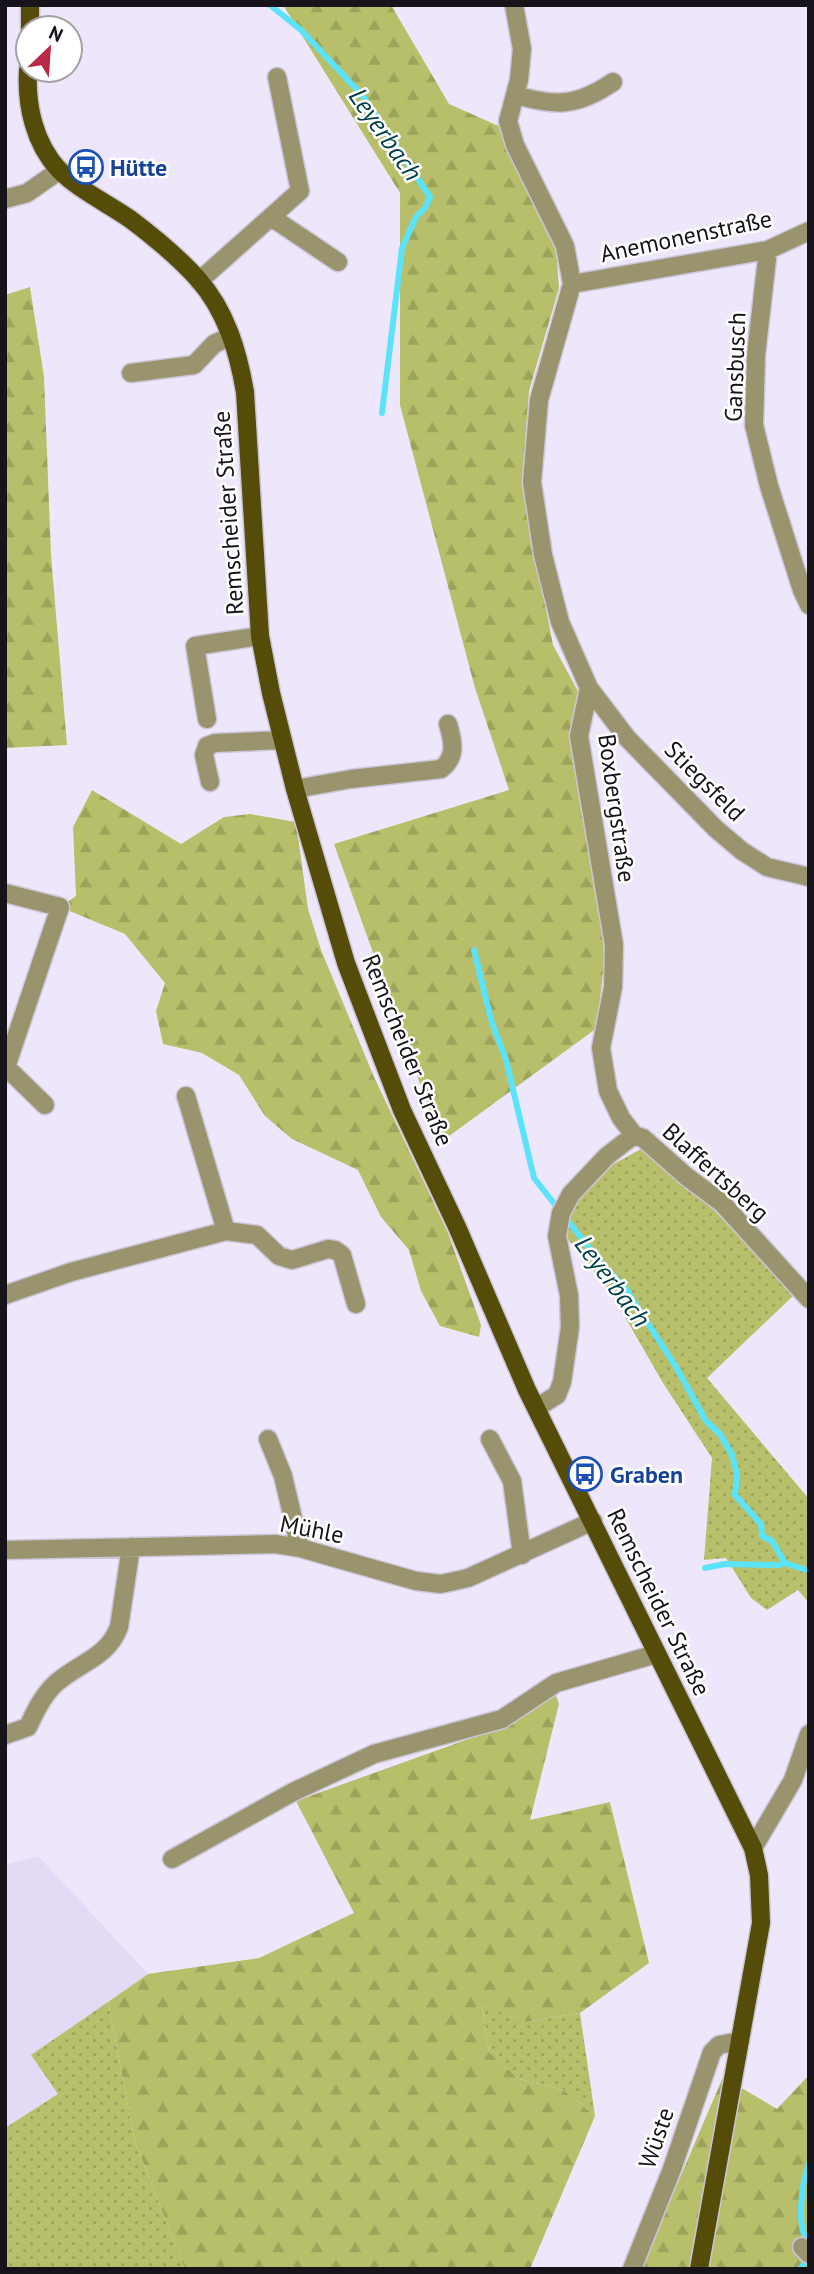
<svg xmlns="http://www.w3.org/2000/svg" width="814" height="2274" font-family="'PT Sans',sans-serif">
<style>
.built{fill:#e3daf5}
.grass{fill:url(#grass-dots)}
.forest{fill:url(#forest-firs)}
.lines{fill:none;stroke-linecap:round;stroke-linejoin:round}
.stream{stroke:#5be3fb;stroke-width:6}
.minor-casing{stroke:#cbc5d7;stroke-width:21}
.major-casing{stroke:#cbc5d7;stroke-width:21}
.minor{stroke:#99946d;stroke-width:18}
.major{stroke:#544c08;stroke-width:18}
.labels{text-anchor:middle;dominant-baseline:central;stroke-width:5;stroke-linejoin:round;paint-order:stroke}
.transit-label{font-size:24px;font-weight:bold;fill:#164399;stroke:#fff;text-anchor:start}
.street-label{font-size:24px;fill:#16131a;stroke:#fff}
.water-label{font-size:26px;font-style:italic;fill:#00404a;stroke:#fff}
</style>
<defs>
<pattern id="grass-dots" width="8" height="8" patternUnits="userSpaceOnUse" patternTransform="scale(1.75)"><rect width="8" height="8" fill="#b7bf6a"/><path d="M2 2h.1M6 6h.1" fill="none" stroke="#9da35b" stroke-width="1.8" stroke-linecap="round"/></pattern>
<pattern id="forest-firs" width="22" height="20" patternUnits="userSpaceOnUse" patternTransform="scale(1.75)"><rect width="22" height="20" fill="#b7bf6a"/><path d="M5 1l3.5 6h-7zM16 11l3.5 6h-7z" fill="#9da35b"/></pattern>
</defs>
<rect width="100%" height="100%" fill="#eee7fb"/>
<path class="built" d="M38,1856L148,1974L31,2055L58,2094L5,2128V1865Z"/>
<path class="grass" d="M641,1149L715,1211L794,1295L707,1378L809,1499V1603L798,1590L767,1610L751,1598L726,1558L704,1560L712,1458L663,1383L610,1291L562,1232L569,1211L612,1165Z
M108,2002L135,2142L185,2269H5V2128L58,2094L31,2055Z
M482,2004L526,2022L580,2013L595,2116L564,2090L519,2079L489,2052Z"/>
<path class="forest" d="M283,5H391L449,104L503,128L556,246L559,288L529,391L522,485L553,645L579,693L573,741L606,945L597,1028L441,1142L334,844L509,790L475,688L400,405V193Z
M30,287L44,377L51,555L67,745L5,748V295Z
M92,790L181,844L224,817L250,814L296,822L308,909L321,950L374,1077L448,1233L481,1325L479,1337L440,1326L421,1291L409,1250L381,1217L358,1170L292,1139L265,1116L239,1075L202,1053L163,1044L156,1011L165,983L125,934L60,907L76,896L73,827Z
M554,1690L559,1704L530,1820L610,1802L649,1963L580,2013L526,2022L482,2005L489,2052L519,2079L564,2090L595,2116L530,2269H185L135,2142L108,2002L148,1974L259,1958L354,1913L296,1801L499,1728Z
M809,2075V2269H641L723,2077L777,2109Z"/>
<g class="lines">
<path class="stream" d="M270,5L301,30L362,95L430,197L425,208L416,217L402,248L382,413
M474,950L491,1020L506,1060L534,1178L605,1268L624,1286L676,1367L706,1421L720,1434L732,1455L737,1474L735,1495L761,1524L762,1536L772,1541L785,1563L809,1571
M705,1568L725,1564L779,1565L785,1563
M809,2243C795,2227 802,2183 809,2164
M800,2269L808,2259"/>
<g class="minor-casing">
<path id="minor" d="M514,5L522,49L519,80L508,121L515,145L565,246L572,284L539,400L532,482L543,555L560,622L589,688L627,738L716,829L742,851L767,867L809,877
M516,95C556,107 578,106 613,82
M5,199L27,193L60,170
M271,217L338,262
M768,250L756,355L754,425L769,486L802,590L809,605
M199,281L300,191L277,77
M572,284L768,250L809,231
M131,373L194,365L214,344L231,336
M589,688L579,736L614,945L613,987L601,1048L608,1091L621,1118L634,1135
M207,719L195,646L260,636
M210,782L204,755L207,746L215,743L282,740
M295,789L351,779L441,769C457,757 453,741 448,724
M5,893L60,907L6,1067L45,1105
M186,1096L226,1231
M5,1295L71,1272L226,1231L257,1235L279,1256L292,1260L328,1249L335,1250L342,1255L356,1304
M536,1408L557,1395L562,1382L570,1327L569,1295L557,1236L561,1213L571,1194L607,1156L634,1135L643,1138L687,1177L722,1203L809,1299
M268,1439L283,1476L300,1548
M490,1439L512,1481L522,1555
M5,1550L275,1544L300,1548L416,1581L441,1584L468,1578L593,1521
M5,1735L28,1727C35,1712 42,1697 54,1685C77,1663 107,1659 119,1627L131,1547
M753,1848L793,1780L809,1734
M172,1859L293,1792L374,1754L502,1719L556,1683L656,1654
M802,2247L809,2254
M632,2269L672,2169L712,2052L719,2045L740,2041"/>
</g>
<g class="major-casing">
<path id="major" d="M30,28V5
M28,70C26,105 34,143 59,170C79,190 107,203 130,219C154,237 178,257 198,279C226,311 238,351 245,392L260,636L271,693L295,789L346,963L402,1110L458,1229L527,1390L753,1848L759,1875L761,1923L699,2269"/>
</g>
<use href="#minor" class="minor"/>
<use href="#major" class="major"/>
</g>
<defs>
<g id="bus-ring" transform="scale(1.75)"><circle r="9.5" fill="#fff" stroke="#1a4fb4" stroke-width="1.5"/><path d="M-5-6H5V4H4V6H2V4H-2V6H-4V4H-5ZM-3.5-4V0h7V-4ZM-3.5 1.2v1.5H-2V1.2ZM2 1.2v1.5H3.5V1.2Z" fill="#1a4fb4"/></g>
</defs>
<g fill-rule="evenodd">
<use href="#bus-ring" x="86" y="167"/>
<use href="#bus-ring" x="585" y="1474"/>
</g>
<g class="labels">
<g class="transit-label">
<text x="110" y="167">Hütte</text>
<text x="610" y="1474">Graben</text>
</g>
<g class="street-label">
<text transform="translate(686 236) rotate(-12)">Anemonenstraße</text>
<text transform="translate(735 367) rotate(-88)">Gansbusch</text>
<text transform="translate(228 513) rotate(-94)">Remscheider Straße</text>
<text transform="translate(705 781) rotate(45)">Stiegsfeld</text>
<text transform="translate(617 808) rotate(82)">Boxbergstraße</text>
<text transform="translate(408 1050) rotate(68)">Remscheider Straße</text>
<text transform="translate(716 1172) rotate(42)">Blaffertsberg</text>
<text transform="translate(312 1529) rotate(11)">Mühle</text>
<text transform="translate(659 1602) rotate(64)">Remscheider Straße</text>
<text transform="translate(656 2138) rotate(-71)">Wüste</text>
</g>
<g class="water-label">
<text transform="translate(386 134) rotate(55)">Leyerbach</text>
<text transform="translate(613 1281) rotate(53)">Leyerbach</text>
</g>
</g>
<rect width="814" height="2274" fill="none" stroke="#16131a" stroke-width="14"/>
<g transform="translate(49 49) rotate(25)"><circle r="33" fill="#ffffff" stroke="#a2a1a3" stroke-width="2"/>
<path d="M0-5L12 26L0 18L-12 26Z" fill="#ba2948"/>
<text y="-10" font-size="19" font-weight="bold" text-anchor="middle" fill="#16131a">N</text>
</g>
</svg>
